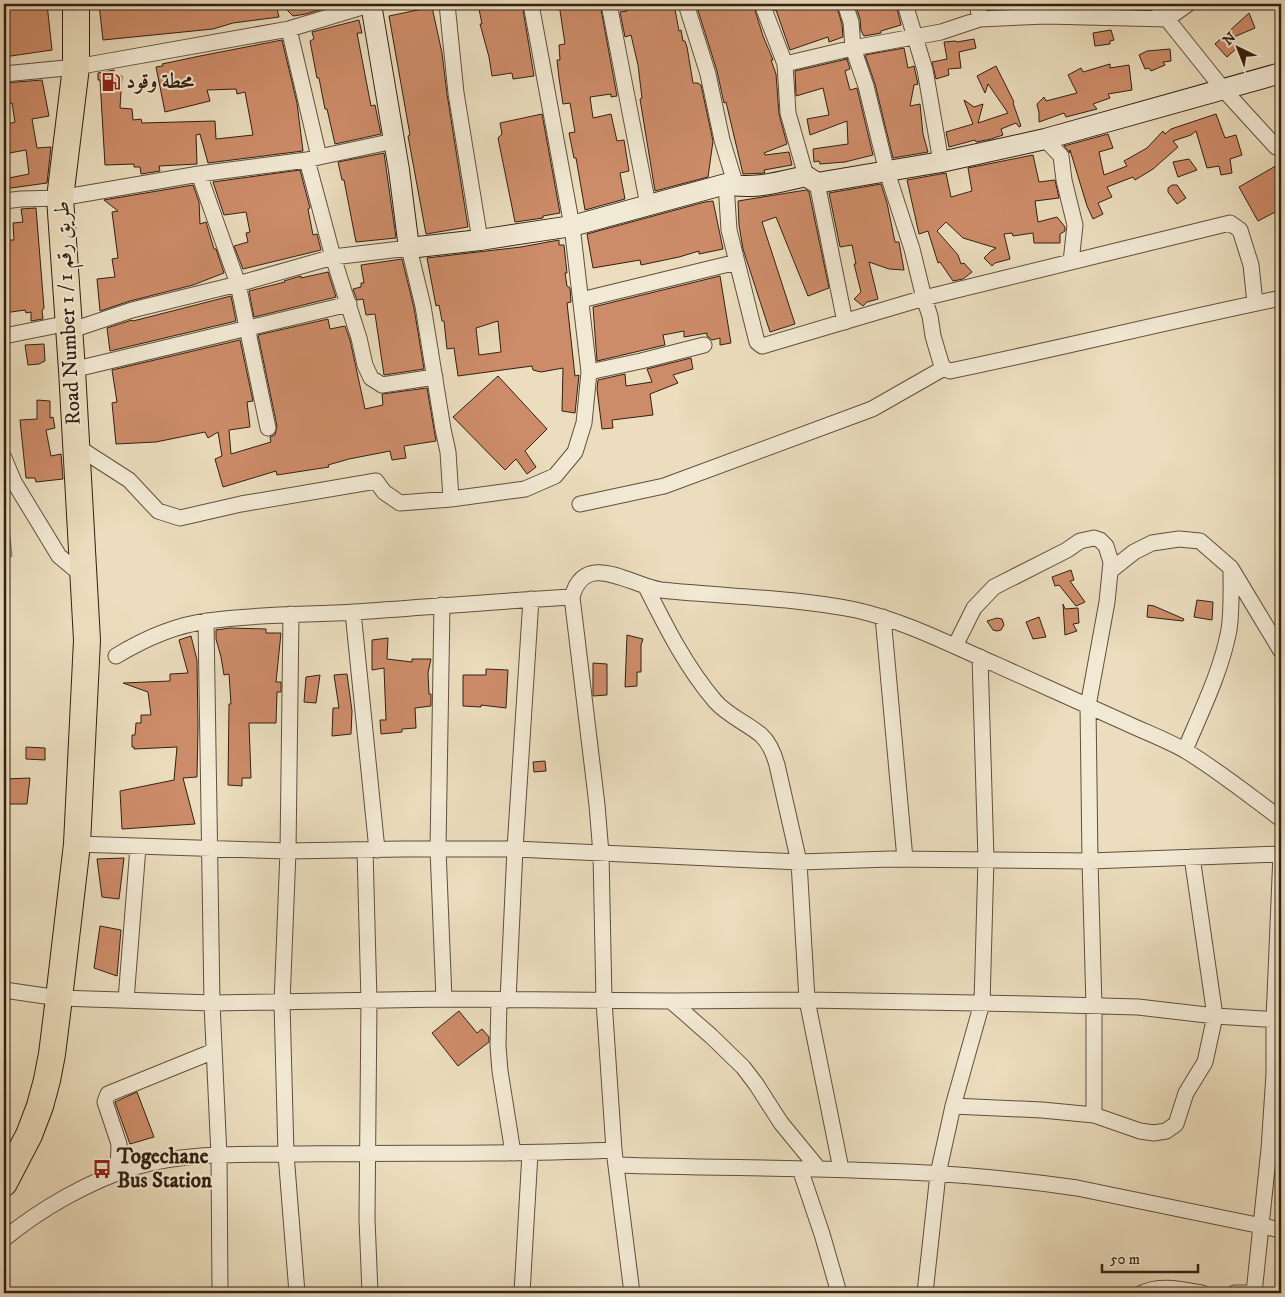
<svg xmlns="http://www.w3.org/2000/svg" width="1285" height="1297" font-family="'IM FELL DW Pica',Amiri,serif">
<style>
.water{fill:#99bcac;stroke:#707e6f}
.building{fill:#cd8c69;stroke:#332013;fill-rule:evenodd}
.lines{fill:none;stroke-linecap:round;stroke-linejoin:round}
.street-casing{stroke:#614f3e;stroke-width:17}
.secondary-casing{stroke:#332013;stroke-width:22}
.highway-casing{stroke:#332013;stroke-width:28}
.street{stroke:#f2e9d4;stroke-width:15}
.secondary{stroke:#f2e9d4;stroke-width:20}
.highway{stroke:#ebddbd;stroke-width:26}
.labels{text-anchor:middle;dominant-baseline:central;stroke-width:4;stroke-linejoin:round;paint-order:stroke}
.poi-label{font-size:21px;font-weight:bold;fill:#332013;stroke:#f2e9d4;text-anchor:start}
.street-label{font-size:21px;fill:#332013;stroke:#f2e9d4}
</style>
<rect width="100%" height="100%" fill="#ebddbd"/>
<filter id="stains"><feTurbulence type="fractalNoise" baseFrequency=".004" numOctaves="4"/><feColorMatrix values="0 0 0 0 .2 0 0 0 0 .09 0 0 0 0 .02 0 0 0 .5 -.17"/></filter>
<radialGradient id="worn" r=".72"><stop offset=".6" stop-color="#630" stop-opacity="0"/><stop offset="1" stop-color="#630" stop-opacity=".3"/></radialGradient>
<path class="water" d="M4,482L12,556L4,562Z"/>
<path class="building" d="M4,4H47L52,50L4,57Z
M99,4H199V6L222,4H276L279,17L233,23L213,29L103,40Z
M281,4H336V5L306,14L293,16Z
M478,4H522L534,76L513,79L512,73L492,76L489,57L480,24H482Z
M559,4H600L617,96L611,97V94L590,97L593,118L611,114L617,141L624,140L629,171L620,173L625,199L585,210L576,158H574L569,133L575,132L570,103L563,104L559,78L557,60H560L559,45L565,44Z
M626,4H674L679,31L681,30L683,41H685L687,47L693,83H698L701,85L713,141L708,177L655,191L640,99L642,98L638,65L631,35L625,37L620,12L627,11Z
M696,4H753L763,36L773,60H771L776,74L779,114L787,144L764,153L765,155L789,152L792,165L764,170L765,173L743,174L726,102L724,103L717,71Z
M772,4H836L842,24L843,37L829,42L828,37L790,50L776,10L775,11Z
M855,4H896L901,25L881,31V33L864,36L861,31L860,19Z
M432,7L442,53L447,94L468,227L426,234L408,136L410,135L389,16Z
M1249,13L1255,28L1229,39L1237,48L1227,57L1215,44Z
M359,20L362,33H357L371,106L375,105L381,134L335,144L327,109H325L319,78H317L310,41L314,39L312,32Z
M1111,30L1114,40L1110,41V44L1095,46L1093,33Z
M974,39L976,48L959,52L961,68L948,69L949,75L936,79L932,62L947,59L944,42L956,41L957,42Z
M282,40L297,103L303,151L208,163L200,134L196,135L197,164L159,166L160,171L141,174L140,167H134V164L105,165L100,80H98V73L114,70L115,76H122L120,108L132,109L133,120L141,119L142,123L215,121L216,139L253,135L245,92L237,94L236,89L207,90L210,101L165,112L156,67L163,66L162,64L200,56Z
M904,48L908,68L914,66L918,84L914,85L910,106L920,104L923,134L928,152L893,158L875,84L865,55Z
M1170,49L1171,61L1163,62L1165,65L1151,71L1149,68L1145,69L1139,55L1147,51Z
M847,59L850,69L845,71L850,90L857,88L873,155L845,162L820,164L819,161L814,162L813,149L848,144L847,121L810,135L807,119L829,115L823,88L796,96L795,71Z
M1110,64V68L1129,65L1132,90L1108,94L1110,98L1093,104L1097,109L1066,117L1064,113L1039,122V113L1037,104L1044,97L1046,101L1077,93L1068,75L1081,68L1083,72Z
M996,66L1014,102L1013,103L1021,126L1019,127L1016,123L1001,129L1003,135L991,139L976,142L975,140L949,147L946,132L973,124L964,100L974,107L983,104L978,123L1008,113L988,84L985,93L977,76Z
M42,80L49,116L32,119L37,148L51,147L47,183L4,189V179L29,174L26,150L4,154V125L15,122L12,103L4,105V83Z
M542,114L560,213L543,216V218L515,222L498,138L502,134L500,123Z
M1216,114L1225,138L1236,135L1242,155L1230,159L1232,173L1221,175L1219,166L1207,168L1196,131L1191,135L1173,141L1178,147L1153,169L1135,180L1133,177L1107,187L1112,197L1098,203L1103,214L1093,219L1087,206L1070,150V153L1064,146L1108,134L1113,148L1099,152L1104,175L1127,166L1124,161L1147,148L1163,131L1165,134L1171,129Z
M384,153L396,238L356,242L344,180H342L338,162Z
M1033,155L1039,182L1055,180L1059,198L1035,201L1038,222L1057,217L1065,227V231L1060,234V243H1034L1033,233L1013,236L1012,233L1004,234L1010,259L995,263L992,266L984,258L991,251L996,248L963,238L946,222L937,231L958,255L961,264L964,263L972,272L963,279L953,281L940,262L938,263L928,231L919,234L907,180L946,173L951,197L972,191L968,168Z
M1189,159L1197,170L1178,177L1173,162Z
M1281,163V209L1258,221L1239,187Z
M300,170L310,208L308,209L313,235L317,234L321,250L243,269L234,246L248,242L246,233L250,232L246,212L224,215L213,182Z
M881,184L887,203L895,242H899L904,270L889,269L869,262L878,299L867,302L863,306L854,299L861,292L854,264H856L852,245L840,247L829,193Z
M193,185L199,202L200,224L206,222L214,249H216L224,273L193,285L130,301L100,311L97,279L115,277L112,259L118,258L112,212L118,211L104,200Z
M1172,185H1177L1186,198L1177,204L1168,192V188Z
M806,190L809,192L829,288L808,296L776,217L762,222L795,324L770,332L743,249L739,225L738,201Z
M713,201L723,249L699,254V251L679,257L641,265L640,260L593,268L587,234L705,202Z
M36,208L44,308L42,311L43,319L31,321V312L26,313L25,310L4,313V240H14L13,223L23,222L21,209Z
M559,240V245H564L567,273H565L567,286L570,288L571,302L567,303L575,376L579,375L575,413L562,411L563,368L541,372L533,370L532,366L458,376L454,348L447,349L444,321H442L439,305L436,306L427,258L521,247ZM498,321L501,352L479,355L476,328Z
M402,259L414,308L424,369L384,375L375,314L366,315L363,299L357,300L353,289L361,287V283H364L361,265Z
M328,272L336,297L254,317L249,291L285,282L284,281L301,276V278Z
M720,276L731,343L720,345V338L712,340L707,336V333L684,337V331L663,335L665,345L597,361L593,307Z
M231,296L236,321L110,351L107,328L132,320L133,321Z
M328,319L330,329L345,326L350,340L365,409L383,405L382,394L427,388L436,441L404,446L406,458L392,460L390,451L349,459L328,465L329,467L277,475L276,471L223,487L215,459L222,456L218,432L208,438L205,432L156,442L116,444L112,403L117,402L112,370L240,340L253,401L247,402L250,427L229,430L231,454L271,442L270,437L275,435L277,426L258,335Z
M44,344L45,361L39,364L28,365L25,345Z
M691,358L693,369L673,375L678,383L650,394L653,415L612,420L613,428L602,429L597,389L598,380L625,374L626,386L652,382L647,369Z
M498,376L547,429L525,451L536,467L527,474L516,459L505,470L453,417Z
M37,400L50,401V418L53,417L55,428L46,430L51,456L61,454L63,479L36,482L35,478H26L20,420L37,419Z
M1071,570L1074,580L1070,581L1085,602L1076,606L1059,585L1055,586L1052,577Z
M1197,600L1213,602L1212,620L1194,617Z
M1063,604L1065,609L1078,608L1079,623L1073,624L1077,631L1065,635Z
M1148,605L1154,606L1184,619L1183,621L1147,617Z
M1039,617L1046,637L1033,639L1026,622Z
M997,618L1002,619L1004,625L1001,630L997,631L993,630L987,621Z
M230,628L266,629V633H281L276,682H281V692H277L276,723H249L251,778H242V786L228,785L229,704H231L229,674L224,675L221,657L216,639V630Z
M627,635L643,639L641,645V672H637V686L625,687Z
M191,636L197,660L198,727L197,777L183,778L195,824L122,829L120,791L174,780L177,747L134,749V747H132V735H135L136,723H141V715H151L148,692L123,683L170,681V674L188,673L179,640Z
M388,638L387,659L412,662V659H431L428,673L429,694H431V706L415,708L416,728L402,729V732L381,734L380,720H386L384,668L372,670V640Z
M593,663L607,664V695L593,696Z
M486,669L508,670L506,708L481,705V707L463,706V675H486Z
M347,674L352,711L351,734L332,736L333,708H339L334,675Z
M320,675L316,703L304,702L306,677Z
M26,747L45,748V760L26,759Z
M545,761L546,771L534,772L533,762Z
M30,778L27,804H4V779Z
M124,858L119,899L102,897L97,859Z
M100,926L121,930L117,976L94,968Z
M459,1011L477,1033L482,1029L489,1037V1042L458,1066L432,1033Z
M137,1092L154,1137L130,1144L115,1102Z"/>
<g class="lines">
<g class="street-casing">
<path id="street" d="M447,4L456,93L480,240
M609,4L648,205
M686,4L708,74L722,140L736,186
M762,4L785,64L788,113L806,176
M845,4L851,22L853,48L866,86L887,172L912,249L924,298L930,316L933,336L941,363L944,368L950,371C1061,348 1170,321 1281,298
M905,4L925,70L941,162
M977,4L980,19
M1157,4L1167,19L1223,89L1276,147
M289,29L319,157L307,160L333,257L359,338L365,365L371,378L382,385L435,377
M785,64L853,48L941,32L980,19L1046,16L1167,19L1188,4
M4,74L76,67L289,29L372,4
M1045,139L1061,156L1064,180L1075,225L1071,262
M319,157L394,141
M199,174L238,284L268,428
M817,183L845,322
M726,184L729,230L757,342L762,346L924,298L1230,223L1240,230L1251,265L1255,303
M4,201L21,199L60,198L199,174L307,160
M581,300L737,262
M69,331L132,310L238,284L333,257L409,248L423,306L443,429L448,452L451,499L525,489L555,476L575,452L584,423L589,372L572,226L531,4
M4,336L69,323
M72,370L349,304
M589,372L641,361L704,345
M76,446L129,480L158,511L180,518L241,504L376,481L384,492L400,503L451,499
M4,458L14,482L59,556L83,576
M580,504L664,486L872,409L944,368
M1110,571L1134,552L1152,543L1179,539L1200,541L1231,568L1281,651
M646,587C666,627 686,667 715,701C728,716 747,723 761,735C770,743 774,754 777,765L799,862L807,1000L841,1169
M442,605L438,849L444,999
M353,612L377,850
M291,614L288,851L282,1003L286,1154L297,1293
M883,617L905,859
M206,621L212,1003L219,1156L220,1293
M955,646L974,608L994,587L1067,550L1080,541L1094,538L1100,540L1106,546L1111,562L1107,602L1088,706L1090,861L1094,1006V1115
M116,656C144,639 175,625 208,621C257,614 306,615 356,612C428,607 500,601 572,597
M1185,750C1201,712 1221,672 1229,630C1232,610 1231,589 1231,568
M77,844L288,851L402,849H515L799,862L891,859L1090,861L1281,854
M365,850L369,1001L367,1219L370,1293
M4,990L59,998L212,1003L444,999L671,1001L807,1000L1030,1004L1138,1007L1215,1016L1281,1020
M126,1000L138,847
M499,1000L498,1046L500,1071L513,1153
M508,1000L515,849L531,599
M671,1001L711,1036L743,1067L756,1084L781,1123L818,1168
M953,1106L1042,1110L1094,1115L1140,1131L1154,1133L1166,1131L1176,1124L1186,1093L1205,1062L1215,1016L1192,857
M616,1165C770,1170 924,1165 1077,1188L1281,1230
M800,1169L822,1234L839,1293
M118,1172L119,1144L105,1102L108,1094L214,1051
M4,1239C40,1209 91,1180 135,1167C185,1152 242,1155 293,1154C400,1152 507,1155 614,1150
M522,1293L530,1153
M632,1293L614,1150L604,1001L601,854L597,805L572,597C585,549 631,586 661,590C726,597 792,597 856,610C905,621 951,645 997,665C1040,684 1083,704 1126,723C1145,732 1167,740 1186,751C1219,771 1250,796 1281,819
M925,1293L938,1174L953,1106L982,1003L986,859L980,657
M1142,1293C1161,1284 1183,1290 1202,1293
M1235,1293H1257
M1254,1293L1269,1149L1274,1074V1020L1281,854"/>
</g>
<g class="secondary-casing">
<path id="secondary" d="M371,4L399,170L409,248L480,240L572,226L726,184C753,190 779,182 806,176L817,183L941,162L1045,139L1281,73"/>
</g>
<g class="highway-casing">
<path id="highway" d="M4,1183L29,1135L40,1106L47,1080L52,1054L59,998L77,844L87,640L72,370L60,198L76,67V4"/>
</g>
<use href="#street" class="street"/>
<use href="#secondary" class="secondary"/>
<use href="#highway" class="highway"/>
</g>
<defs>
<g id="fuel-bare" transform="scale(1.5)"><path d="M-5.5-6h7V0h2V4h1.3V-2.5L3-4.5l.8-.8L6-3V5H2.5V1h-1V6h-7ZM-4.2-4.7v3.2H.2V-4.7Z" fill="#8f2418" stroke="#f2e9d4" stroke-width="2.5" paint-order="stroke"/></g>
<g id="bus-bare" transform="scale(1.5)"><path d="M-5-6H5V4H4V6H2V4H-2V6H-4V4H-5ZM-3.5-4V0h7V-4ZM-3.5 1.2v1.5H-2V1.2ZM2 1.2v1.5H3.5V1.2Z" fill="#8f2418" stroke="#f2e9d4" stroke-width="2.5" paint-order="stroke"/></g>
</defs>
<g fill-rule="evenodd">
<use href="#fuel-bare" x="111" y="82"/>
<use href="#bus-bare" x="102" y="1169"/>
</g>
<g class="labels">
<g class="poi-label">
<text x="126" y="82">محطة وقود</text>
<text x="117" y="1157">Togechane<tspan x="117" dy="24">Bus Station</tspan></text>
</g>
<g class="street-label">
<text transform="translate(68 313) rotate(-93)">Road Number 1 / طريق رقم 1</text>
</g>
</g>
<rect width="1285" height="1297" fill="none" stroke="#ebddbd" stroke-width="20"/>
<rect x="5" y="5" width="1275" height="1287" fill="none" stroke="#332013" stroke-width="2.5"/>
<rect x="10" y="10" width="1265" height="1277" fill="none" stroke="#332013"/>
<g transform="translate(1238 48) rotate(317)" stroke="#f2e9d4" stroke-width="4" paint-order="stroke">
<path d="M0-4L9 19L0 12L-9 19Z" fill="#332013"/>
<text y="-8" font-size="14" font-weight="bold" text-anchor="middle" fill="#332013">N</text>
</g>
<path d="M1102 1264v8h96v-8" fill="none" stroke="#332013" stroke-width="2.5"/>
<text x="1110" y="1264" font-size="15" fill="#332013" stroke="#f2e9d4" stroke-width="4" paint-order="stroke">50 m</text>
<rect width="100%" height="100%" filter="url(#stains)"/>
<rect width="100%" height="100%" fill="url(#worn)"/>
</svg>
